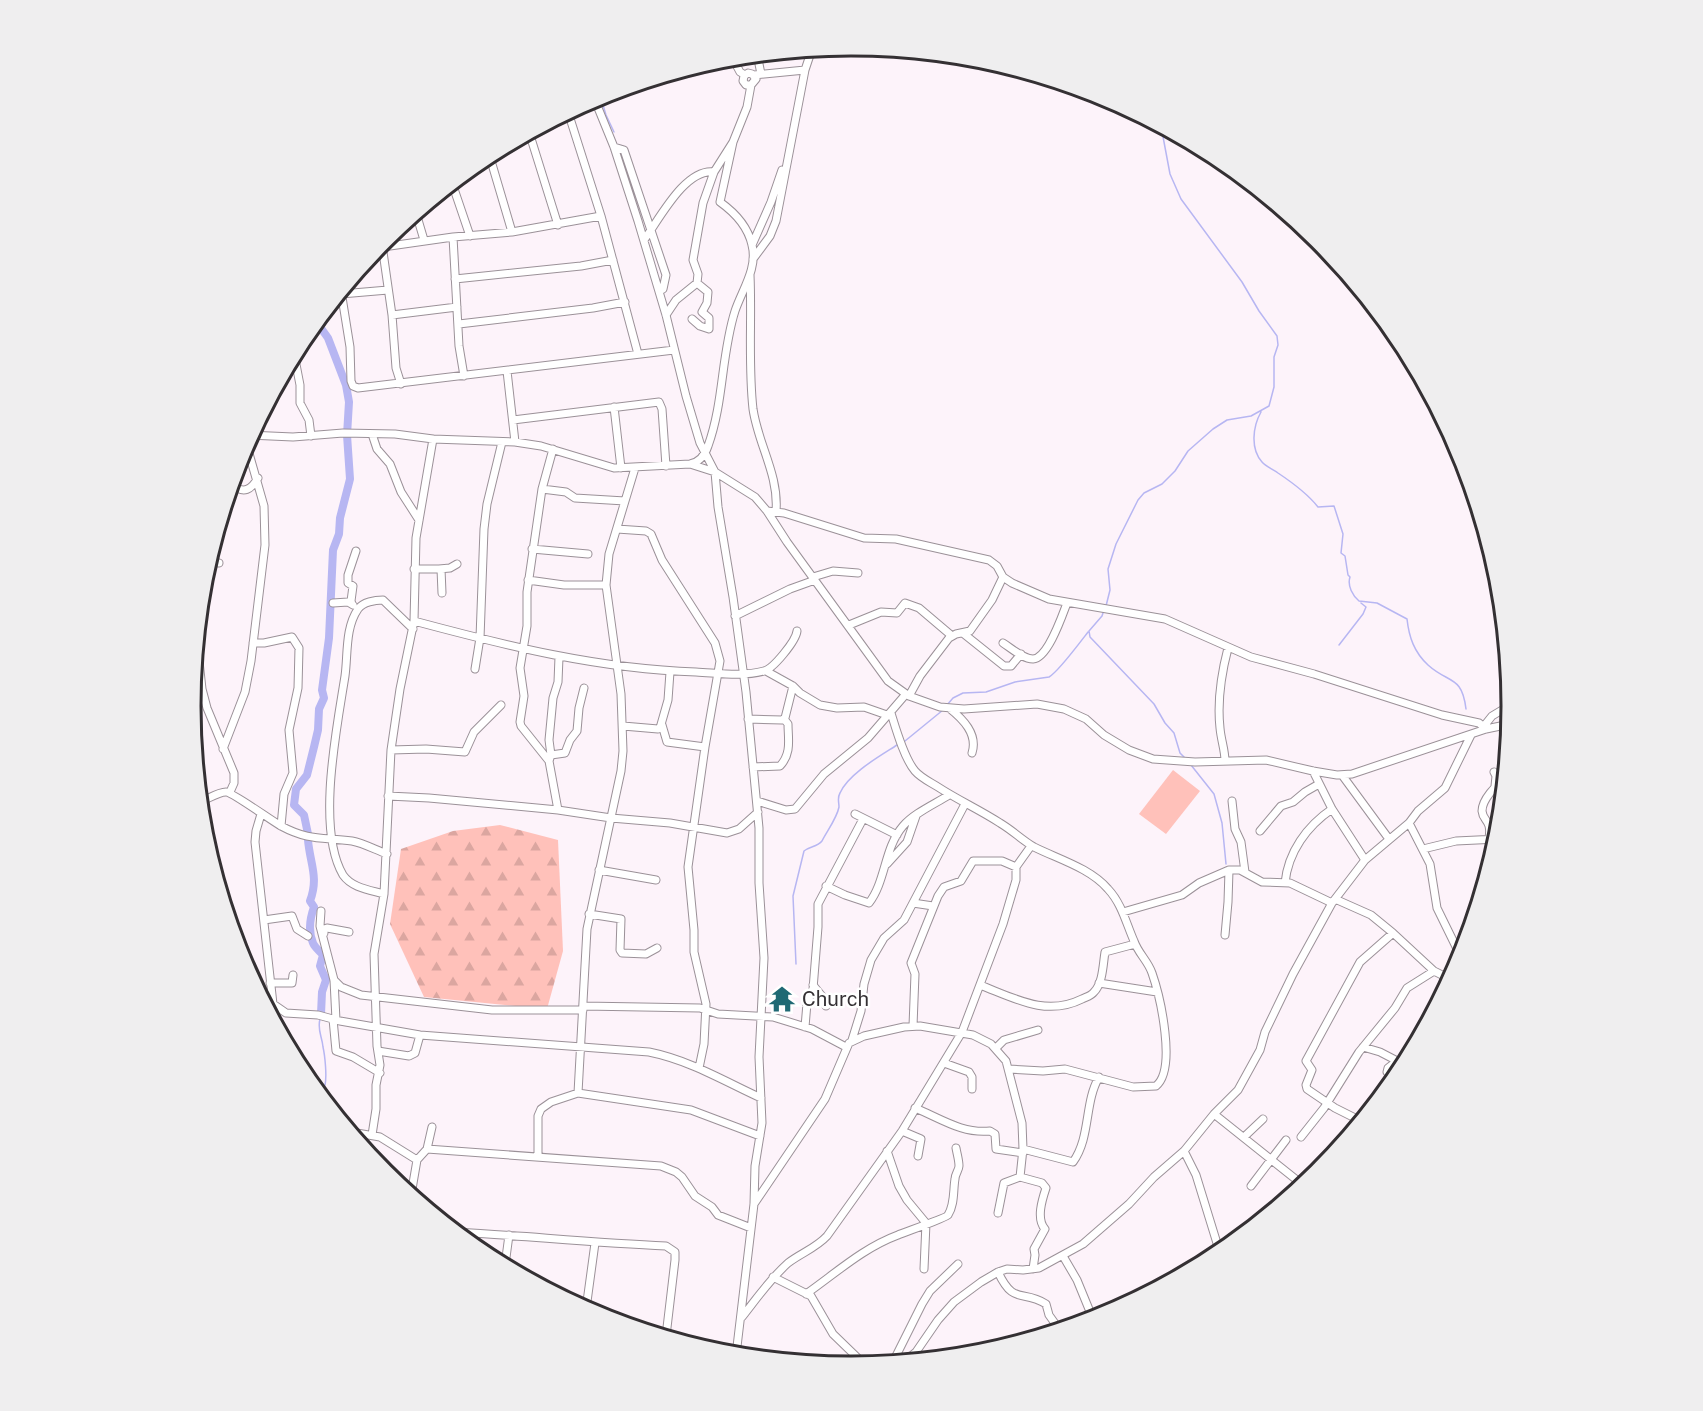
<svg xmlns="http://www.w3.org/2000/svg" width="1703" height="1411" font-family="'Public Sans',sans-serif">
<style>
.forest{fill:url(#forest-firs)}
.pitch{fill:#ffc1ba}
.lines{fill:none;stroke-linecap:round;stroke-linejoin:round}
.stream{stroke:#b7b6f2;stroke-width:1.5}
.river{stroke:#b7b6f2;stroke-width:8}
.minor-casing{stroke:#9b9198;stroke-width:9}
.minor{stroke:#fff;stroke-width:7}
.labels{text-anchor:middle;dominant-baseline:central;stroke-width:5;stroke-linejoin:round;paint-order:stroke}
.poi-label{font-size:20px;fill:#343033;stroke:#fff;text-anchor:start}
.rim{fill:none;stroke:#343033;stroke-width:3}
</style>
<defs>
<pattern id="forest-firs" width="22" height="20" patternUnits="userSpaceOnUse" patternTransform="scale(1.5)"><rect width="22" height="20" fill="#ffc1ba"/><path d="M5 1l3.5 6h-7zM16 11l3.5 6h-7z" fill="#dba6a0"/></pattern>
</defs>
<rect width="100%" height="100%" fill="#fdf3fa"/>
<path class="forest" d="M500,825L558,840L563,951L547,1009L424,997L390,924L401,849L453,831Z"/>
<path class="pitch" d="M1173,770L1200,791L1166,834L1139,814Z"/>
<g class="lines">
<path class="stream" d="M600,95L606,115L614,132
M1261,412C1253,426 1250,449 1262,462C1266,467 1273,469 1278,473C1293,483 1307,493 1318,507L1334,506L1343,534L1341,553L1345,556L1348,575L1350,577C1347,586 1353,596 1359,601L1377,603L1407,619C1409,637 1414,652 1428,665C1449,684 1462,675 1466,709
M1106,606L1110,590L1108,569L1116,544L1138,500L1144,493L1162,484L1175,471L1188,451L1213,429L1227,420L1251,416L1269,406L1274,387V357L1278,345L1277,336L1259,311L1242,282L1181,199L1170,174L1161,126
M1104,610L1102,616L1089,631L1090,637L1154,704L1165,723L1174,733L1180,753L1186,759
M1339,645L1363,614L1366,607L1361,603
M947,705L953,698L963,693L986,692L1015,682L1049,677C1058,672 1081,641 1088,632
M905,741L943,710
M1191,765L1214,794L1222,823L1226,864
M796,964L793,896L804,851C810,846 817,847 822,841C827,831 837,818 839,807C839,802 837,798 840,793C848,774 880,756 897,745
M320,1019C317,1030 322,1036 323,1047C325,1056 327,1076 325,1085"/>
<path class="river" d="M308,834L304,815L294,805L296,789L307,775L314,747L318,730L319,709L324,698L322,690L329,638L333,550L339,534L340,518L350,479L347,435L349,402L346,385L328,338L318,324L317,320
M308,840C310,864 319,877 310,901L314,907C310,918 308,931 313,943C315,948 320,951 323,955L320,966L326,980L322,992L321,1014"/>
<g class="minor-casing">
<path id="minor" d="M757,54L761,74
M732,57L740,72L745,75
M754,75L805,70
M594,98L614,147L638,221L666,315L686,396L700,443L715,472L718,507L733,597L746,692L759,828V883L764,958L759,1057L762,1123L755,1166L754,1204L736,1355
M568,112L601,216L638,354
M529,132L558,225
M614,147L624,150L666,275L663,289L659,291
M489,154L512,232
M452,183L470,236
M416,213L424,240
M453,237L459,346L464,376
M644,240C659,220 685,168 714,172
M382,245L392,315L396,368L401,384
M752,245L771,202L782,170
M383,247L453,237L512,232L601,216
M753,259L770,236L776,221L805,70L812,49
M750,275C752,320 748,364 753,409C758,444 779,475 776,511
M455,279L581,266L613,260
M341,291L350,347L351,381L353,386L358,388L674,350
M341,294L388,290
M392,315L457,307
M666,315L676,300L697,283L698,274L693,260L703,203L714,172L733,142L747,107L751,85L756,79L752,74L748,73L744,76L743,81L746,85H751
M692,319L700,326L709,329V318L702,312L707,303L708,292L697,283
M459,324L593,308L625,302
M294,354L300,385V403L309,420L311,436
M507,371L515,442
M614,407L621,468
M513,420L659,402L662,409L666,466
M372,434L377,449L390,464L401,492L419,520
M251,435L293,437L343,433L395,434L433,439L515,442L541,446L614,468L690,464C700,462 705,455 708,446C724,402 721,355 735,311C742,290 758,268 752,245C748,227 734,212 720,202L733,142
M553,449L542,489L527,592V626L520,668L524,696L520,722L521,726L549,761L558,810
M690,464L715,472L755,497L767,511L787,542L888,681L909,696L940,707L964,709L1037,704L1064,709L1086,719L1104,735L1129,750L1153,759L1195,762L1266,760L1313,771L1337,775L1352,774L1486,729L1510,724
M232,485C244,494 251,490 258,478
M542,489L566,492L575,498L625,501
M767,511L784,513L864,538L896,539L989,560L997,566L1003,577L1012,583L1049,599L1165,619L1251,657L1314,674L1442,715L1479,723L1486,729
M617,529L646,531L651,534L662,560L715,643L720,661L705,747L688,867L694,930V952L706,1004L704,1044L699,1068
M532,549L588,554
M208,562L219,563
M414,569H441L442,593
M439,569L450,568L457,564
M813,577L833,571L858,573
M528,580L564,585H606
M333,603L348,602L353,605
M352,604L351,601L353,586L348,583V575L356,551
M735,616L790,589L815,580
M414,621C507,646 599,669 696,672C718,673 742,677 764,671C773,669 796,641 797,631
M849,625L881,612L897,613L905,603L919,608L952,636
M964,634L1004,666H1011L1021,654
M197,643L202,689L207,708L234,773V783L230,792
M253,643H264L292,637L299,648L298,688L289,730L293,773L284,794L281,826
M1003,643C1011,648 1023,659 1033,659C1048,658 1062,616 1067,603
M475,669L480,638L484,529L487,504L502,442
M793,686L800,693L820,705L837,708L864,707L887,715
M909,696L920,676L949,638L956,634L970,631L992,600L1003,577
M949,708C963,719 978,734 972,753
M891,713C896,729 904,758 915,771C921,778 930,782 938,787C958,800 980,810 1000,823C1012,830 1022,840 1034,847C1058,859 1090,868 1108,889C1122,904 1126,923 1134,941C1138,953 1148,961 1152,973C1160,996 1177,1069 1156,1086L1133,1087L1065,1069L1043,1071L1009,1069
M748,719L782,720L785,718L793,686L766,671
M662,725L667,742L705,747
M623,726L658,729L660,728L668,700L670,672
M1484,726L1492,716L1512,704
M223,749L245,692L251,661L265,545L264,506L246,443
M391,750L426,749L465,752L474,732L501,705
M551,755L565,753L570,740L577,731L579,708L584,688
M549,761L551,755L549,740L553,698L558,682L559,657
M1225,761C1225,750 1221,740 1220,728C1217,701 1221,675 1228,648
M753,767L780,766C792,753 788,739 788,724L784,719
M1313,771L1332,809L1365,860
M1494,772L1496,776L1495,786
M1342,775L1389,839
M388,796L429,798L558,810L611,818L670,823L727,833L739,829L758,812
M757,801L786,810L795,809L824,774L868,738L906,694
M1232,801L1235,829L1241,842L1245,872
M200,802C208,799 218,792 226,792C232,792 272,821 281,826C309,841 322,837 352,841C363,843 376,850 387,854
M261,814L256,831L255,842L273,1004
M855,814L897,835
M1409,823L1430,864L1437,908L1462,959
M1260,831L1281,806L1293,802L1305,792L1319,784
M1489,838C1492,819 1483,822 1482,811C1482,800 1496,784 1505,780
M1423,849L1456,841L1498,839
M887,864L907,842L916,816
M599,870L656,880
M1285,883C1288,852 1307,826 1332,809
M826,886L845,895L869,903C886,881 884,848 903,826C914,813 935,804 949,795
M384,894C370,890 352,888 343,875C316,829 337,727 345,676C348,654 345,628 358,609C363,602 375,600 383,600L413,629
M1335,899L1371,915L1393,933L1434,971L1450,979
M913,903L933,906
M321,911L320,926L334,980L336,1020
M1123,912L1182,895L1199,883L1229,870H1240L1262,882L1290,883L1332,903
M589,914L621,919L620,950L622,953L646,954L657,948
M264,920L292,916L297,929L308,936
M324,933V929L327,928L349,932
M1225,935L1228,902L1229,870
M334,980L341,987L361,995L492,1010H583
M270,983H292L293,975
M1099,983L1157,992
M813,985L826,1001V1006
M980,985C1014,998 1046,1017 1082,999C1086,997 1091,996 1094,992C1103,983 1103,964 1105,952L1135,944
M264,1001L273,1004L286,1013L318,1015L340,1021L420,1035L649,1052C689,1060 724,1081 761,1098
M583,1006L700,1008L718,1014L773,1017L812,1029L846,1047
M333,1019L336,1051L353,1057L380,1073
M913,1026L915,974L911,963L938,896L944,887L961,881L973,861H1002L1016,867
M805,1027L807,1003L813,989L818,927V904L863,819
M852,1040L861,1011L864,984L871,960L884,938L904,920L965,804
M1363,1047L1380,1052L1405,1065
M996,1048L1004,1040L1038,1030
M378,1051L409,1056L415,1053L420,1035
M944,1063L969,1072L972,1077V1089
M1395,1079L1387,1072L1388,1068L1397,1061
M578,1093L587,929L621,771L623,751L621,694L606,585L609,554L635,468
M915,1108C940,1118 962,1134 990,1131L995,1134L996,1149L1023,1153
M1214,1114L1303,1185
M1361,1121L1335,1108L1307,1089L1306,1085L1312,1070L1306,1061L1360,962L1393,933
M902,1131L921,1139L918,1156
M351,1132L380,1137L417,1160
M372,1135L376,1109V1085L380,1065L377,1046L374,954L384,894L391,750L400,689L414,621L416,538L433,439
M1244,1137L1263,1119
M1301,1137L1324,1108L1359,1052L1395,1008L1407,988L1434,971
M427,1149L432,1127
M1023,1149L1073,1162C1091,1137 1084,1103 1099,1077
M887,1151L899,1186L907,1200L926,1223L924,1269
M1184,1151L1196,1175L1220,1253
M538,1156V1116L541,1109L551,1102L578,1093L691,1110L760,1136
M1020,1177L1042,1183L1046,1188C1042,1200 1036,1219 1045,1229L1034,1249L1035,1255L1033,1269
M1251,1186L1286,1140
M411,1195L417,1160L427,1149L661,1166L676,1172L682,1177L695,1196L712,1207L718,1215L751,1228
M754,1204L825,1099L849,1043L864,1036L904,1027L920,1026L973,1035L991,1044L1006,1061L1022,1123L1023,1149L1020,1177L1004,1183L998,1213
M457,1232C527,1236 596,1243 666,1246L675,1252V1260L666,1336
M1063,1256L1077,1280L1093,1319
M505,1265L509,1235
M998,1272C1014,1306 1022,1289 1046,1304L1049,1315L1059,1329
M773,1277L811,1296L833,1334L865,1365
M806,1294C836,1273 863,1248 898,1235C905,1232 946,1218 948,1215C955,1204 953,1190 955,1179C955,1174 959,1170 959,1166C959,1160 957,1154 956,1148
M586,1309L595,1243
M742,1317C757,1298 770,1279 788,1263C801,1253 816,1248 827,1236L902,1131L962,1032L1003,924L1016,880V867L1031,846
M737,1350L771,1357H781
M893,1362L922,1304L930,1291L958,1264
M894,1362L910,1357L916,1352L938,1320L954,1302L981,1282L998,1272L1007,1269L1023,1270L1039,1268L1083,1244L1129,1204L1154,1177L1184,1151L1214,1114L1238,1090L1260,1050L1265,1032L1293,974L1332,903L1365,860L1409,823L1418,811L1445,788L1471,735"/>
</g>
<use href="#minor" class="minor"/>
</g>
<defs>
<g id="temple-bare" transform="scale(2.07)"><path d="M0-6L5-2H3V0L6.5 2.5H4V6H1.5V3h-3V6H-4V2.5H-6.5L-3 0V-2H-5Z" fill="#1f6974" stroke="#fff" stroke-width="2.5" paint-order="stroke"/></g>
</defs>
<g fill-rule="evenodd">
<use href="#temple-bare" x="782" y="999"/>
</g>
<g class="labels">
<g class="poi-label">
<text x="802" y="999">Church</text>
</g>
</g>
<path d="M0 0H1703V1411H0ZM201 706a650 650 0 1 1 1300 0a650 650 0 1 1-1300 0Z" fill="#efeeef" fill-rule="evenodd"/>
<path class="rim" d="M201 706a650 650 0 1 1 1300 0a650 650 0 1 1-1300 0Z"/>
</svg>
